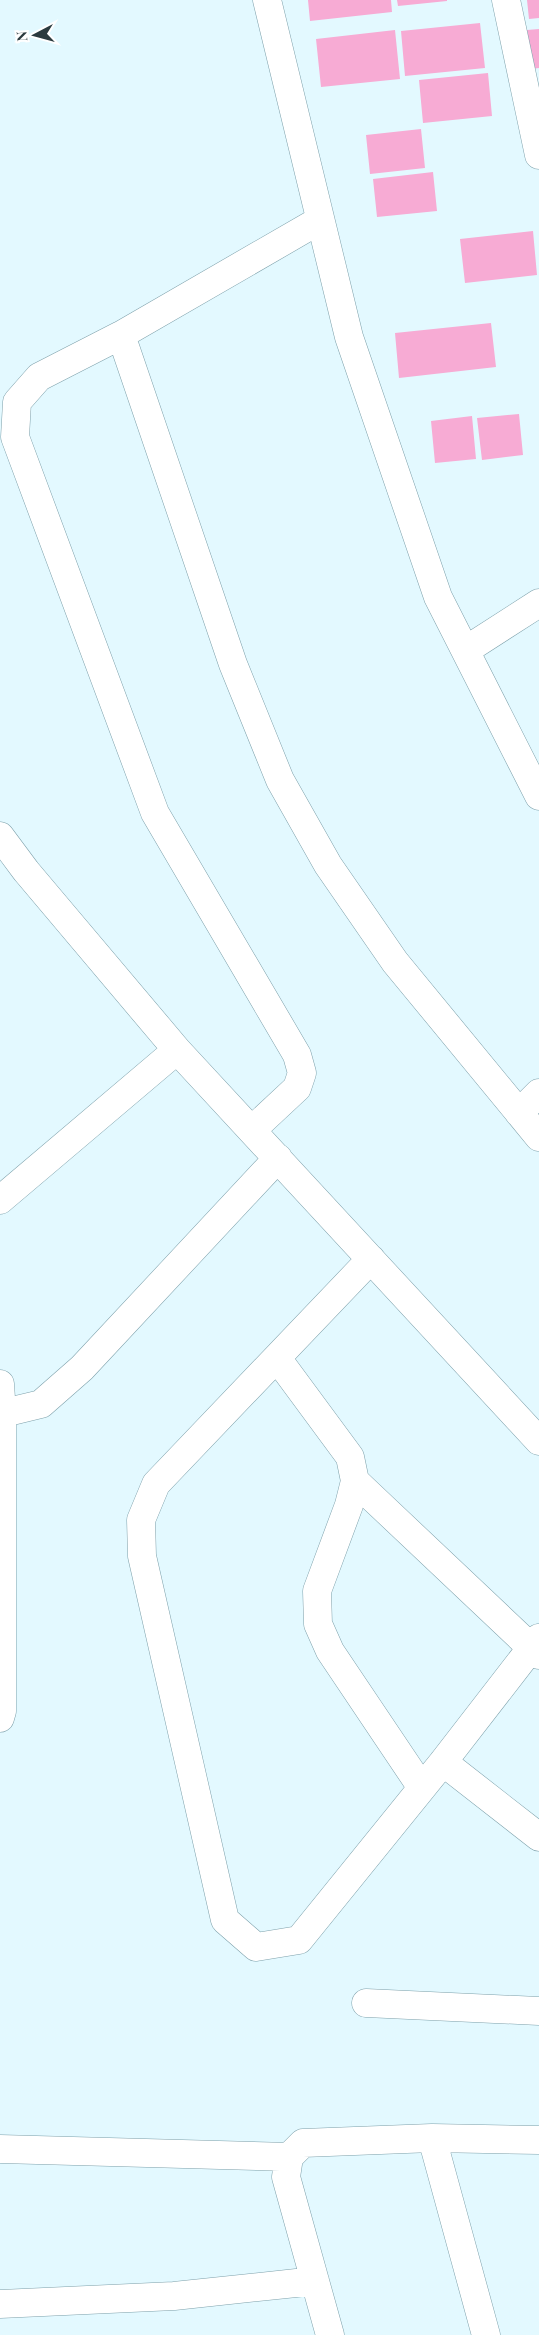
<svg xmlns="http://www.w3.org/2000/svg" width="539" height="2335" font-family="'Playfair Display',serif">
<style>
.building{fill:#f7abd4}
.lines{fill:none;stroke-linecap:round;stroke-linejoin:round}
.minor-casing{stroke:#7ea1ab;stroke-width:29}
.minor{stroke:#fff;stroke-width:28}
</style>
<rect width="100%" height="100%" fill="#e3f9ff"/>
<path class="building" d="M308,0H391L392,12L310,21Z
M397,0H447V1L398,6Z
M527,0H539V18L529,19Z
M480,23L485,68L405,76L401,31Z
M539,29V68L531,69L527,30Z
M395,30L400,79L321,87L316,39Z
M488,73L492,116L423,123L419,80Z
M421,129L425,168L370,174L366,135Z
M433,172L437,211L377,217L373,179Z
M533,231L537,275L465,283L460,239Z
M491,323L496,367L399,378L395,333Z
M519,414L523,455L482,460L477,418Z
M472,416L476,459L435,463L431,421Z"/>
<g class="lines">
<g class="minor-casing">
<path id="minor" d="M267,0L349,337L438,597L539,796
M506,0L539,155
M121,335L233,664L280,780L328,865L395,962L539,1137
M466,650L539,603
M0,836L26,871L177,1050L539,1441
M519,1113L539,1093
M252,1130L297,1088L302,1073L297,1055L155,813L15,437L17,402L39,377L121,335L320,220
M0,1200L177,1050
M371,1259L156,1484L141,1520L142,1556L225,1920L256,1947L299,1940L443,1762L539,1638
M277,1358L350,1457L355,1481L349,1505L317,1591L318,1624L330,1651L422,1788
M0,1384L2,1414V1711L0,1718
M0,1414L41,1404L82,1368L278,1158
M355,1481L539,1655
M443,1762L539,1837
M366,2003L539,2011
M432,2138L486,2335
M0,2149L289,2157
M0,2304L174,2296L315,2281
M330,2335L286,2177L289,2157L303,2143L432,2138L539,2140"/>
</g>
<use href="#minor" class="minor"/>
</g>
<g transform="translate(35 35) rotate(264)" stroke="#ffffff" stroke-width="4" paint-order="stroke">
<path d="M0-4L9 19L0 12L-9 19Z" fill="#2b3a3e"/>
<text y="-8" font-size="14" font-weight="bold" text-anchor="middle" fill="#2b3a3e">N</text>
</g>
</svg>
